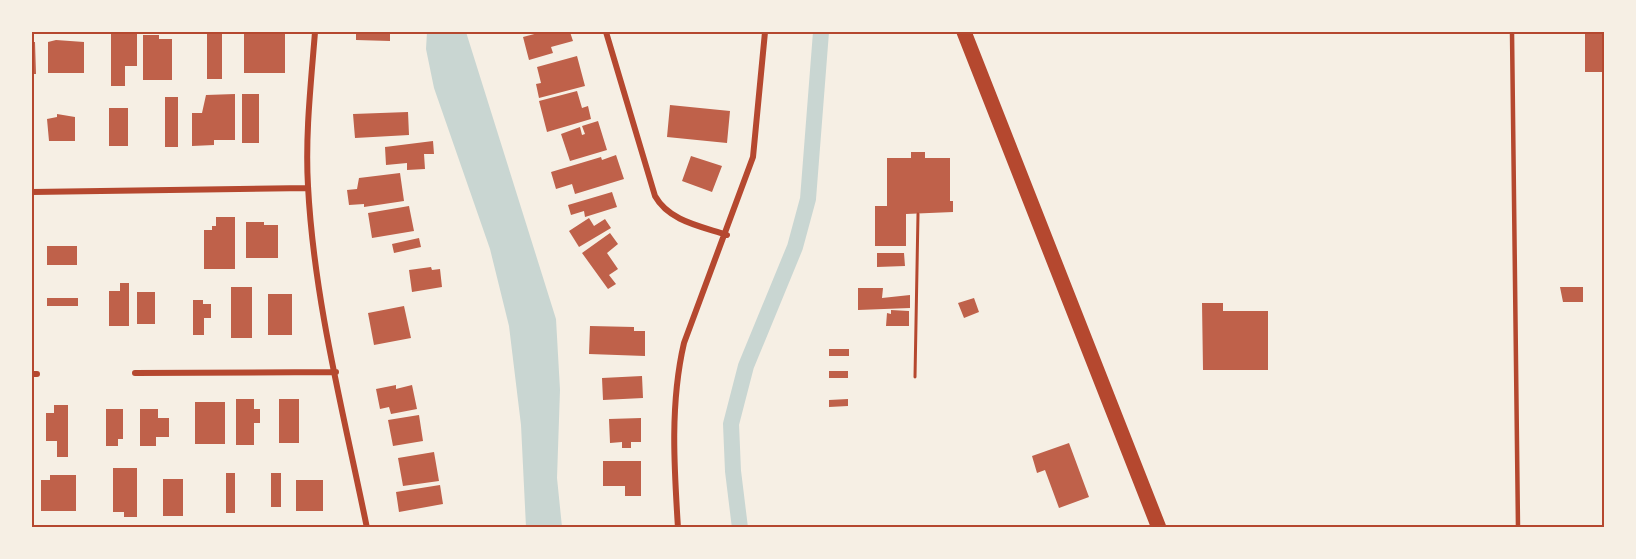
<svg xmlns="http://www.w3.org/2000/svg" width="1636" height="559" font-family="Poppins,sans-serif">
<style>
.water{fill:#c9d6d2}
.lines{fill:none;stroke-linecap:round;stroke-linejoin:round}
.canal{stroke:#c9d6d2;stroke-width:16}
.building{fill:#bf614a}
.path{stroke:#b5482f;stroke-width:3}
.service{stroke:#b5482f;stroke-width:4.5}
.minor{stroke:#b5482f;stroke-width:6}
.trunk{stroke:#b5482f;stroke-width:15}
.neatline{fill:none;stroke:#b5482f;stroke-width:2}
</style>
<rect width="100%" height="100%" fill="#f6efe4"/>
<path class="water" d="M427,32H466L556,319L560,390L557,478L562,527H526L521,425L509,326L490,249L434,88L426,49Z"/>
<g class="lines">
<path class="canal" d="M740,528L733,471L731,424L746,366L795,247L808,199L821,32"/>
</g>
<path class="building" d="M111,32H137V66H125V86H111Z
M207,32H222V79H207Z
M356,32H390V41L356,40Z
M542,32H570L573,41L551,47L553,53L529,60L523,37Z
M1585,32H1604V72H1585Z
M244,34H285V73H244Z
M143,35H159V39H172V80H143Z
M56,40L84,42V73H48V42Z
M32,42H35L36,74H32Z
M577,56L585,86L539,98L536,84L541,83L537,67Z
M577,91L582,108L588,106L591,119L547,132L539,101Z
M235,94V140H214V145L192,146V113H202L206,95Z
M242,94H259V143H242Z
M165,97H178V147H165Z
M670,105L730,111L727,143L667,137Z
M109,108H128V146H109Z
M408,112L409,135L355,138L353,114Z
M57,114L75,117V141H49L47,119L57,117Z
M598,121L607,150L570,161L561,134L580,127L582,135L585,134L582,126Z
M433,141L434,154H424L425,169L407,170V163L386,165L385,147Z
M911,152H925V158H950V201H953V212L906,214V246H875V206H887V158H911Z
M616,155L624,179L575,194L572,184L556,189L551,172L601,157L602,160Z
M691,156L722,166L712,192L682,181Z
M400,173L404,201L364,207V204L349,205L347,190L357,189L359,178Z
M612,192L617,207L585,217L584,211L571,215L568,205Z
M409,206L414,231L372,238L368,213Z
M216,217H235V269H204V230H212V226H216Z
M589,218L594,226L605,219L611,228L579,247L569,231Z
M246,222H264V225H278V258H246Z
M610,233L618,244L607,253L618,269L609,275L616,284L608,289L582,253Z
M419,238L421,247L394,253L392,244Z
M47,246H77V265H47Z
M877,253H904L905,266L877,267Z
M431,267L432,270L440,269L442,287L412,292L409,270Z
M120,283H129V326H109V291H120Z
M231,287H252V338H231Z
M1560,287H1583V302H1563Z
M858,288H883L882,298L910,295V308L858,310Z
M137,292H155V324H137Z
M268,294H292V335H268Z
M47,298H78V306H47Z
M974,298L979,312L964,318L958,303Z
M193,300H203V304H211V318H204V335H193Z
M1202,303H1223V311H1268V370H1203Z
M404,306L411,338L374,345L368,313Z
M891,310L909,311V326H886L887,313L891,314Z
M590,326L634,327V331H645V356L589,354Z
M829,349H849V356H829Z
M829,371H848V378H829Z
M642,376L643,398L603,400L602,378Z
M396,385V389L412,385L417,409L391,414L389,407L380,409L376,389Z
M236,399H254V409H260V423H254V445H236Z
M279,399H299V443H279Z
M848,399V406L829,407V400Z
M195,402H225V444H195Z
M54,405H68V457H57V441H46V413H54Z
M106,409H123V439H118V446H106Z
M140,409H158V418H169V437H156V446H140Z
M419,415L423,441L393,446L388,420Z
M641,418V442H631V448H622V442L610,443L609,419Z
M1069,443L1089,497L1059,508L1045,470L1037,473L1032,456Z
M434,452L439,481L403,486L398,458Z
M603,461H641V496H625V486H603Z
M113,468H137V517H124V512H113Z
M226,473H235V513H226Z
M271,473H281V507H271Z
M50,475H76V511H41V480H50Z
M163,479H183V516H163Z
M296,480H323V511H296Z
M440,485L443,504L399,512L396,492Z"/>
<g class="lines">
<path class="path" d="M915,377L918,214"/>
<path class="service" d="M1512,32L1518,528"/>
<path class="minor" d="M315,32C311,83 305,135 308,186C314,301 344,415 367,528
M606,32L655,196C669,221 700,226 727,235
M32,192L308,188
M135,373L336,372
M32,374H37
M678,528C674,466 670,403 684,343L753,157L765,32"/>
<path class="trunk" d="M964,32L1159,528"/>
</g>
<rect width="1636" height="559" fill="none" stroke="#f6efe4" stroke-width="66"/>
<rect x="33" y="33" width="1570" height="493" class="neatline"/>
</svg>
